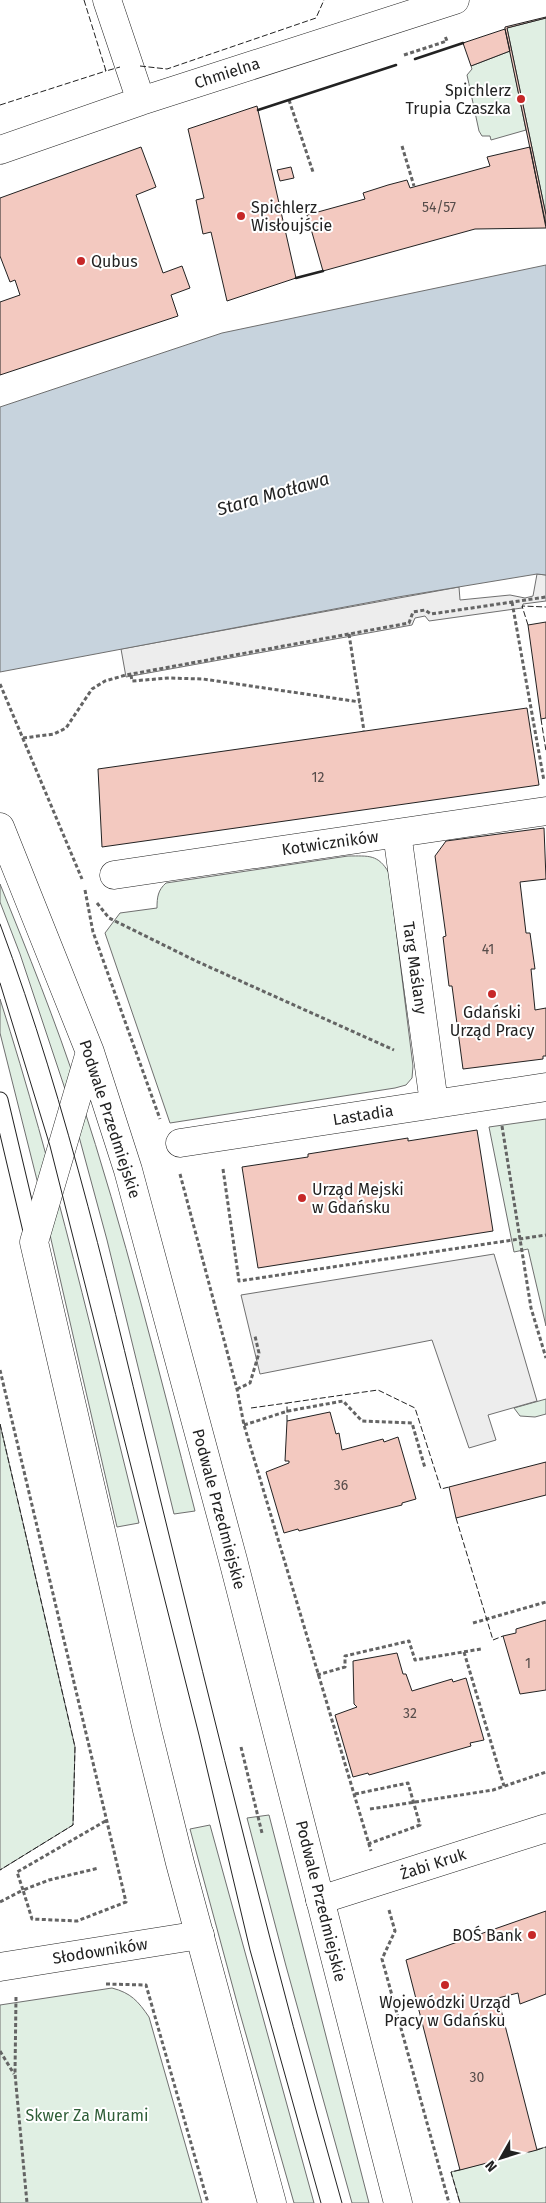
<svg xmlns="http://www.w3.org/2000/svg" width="546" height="2203" font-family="'Fira Sans',sans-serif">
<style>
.green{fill:#e0efe3;stroke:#6f6f6f}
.parking{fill:#ededed;stroke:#6f6f6f}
.water{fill:#c7d3dd;stroke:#6f6f6f}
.building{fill:#f3c9c0;stroke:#222}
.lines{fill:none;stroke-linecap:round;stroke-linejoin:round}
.service-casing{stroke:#222;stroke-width:17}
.minor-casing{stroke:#222;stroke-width:29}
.primary-casing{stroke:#222;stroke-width:29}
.path{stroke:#646464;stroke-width:3;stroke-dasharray:4 2.5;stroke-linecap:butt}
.service{stroke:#fff;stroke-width:15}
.minor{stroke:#fff;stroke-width:28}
.primary{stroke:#fff;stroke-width:28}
.tram{stroke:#222;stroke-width:1}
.fence{stroke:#222;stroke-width:1;stroke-dasharray:6 2.5;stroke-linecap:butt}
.wall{stroke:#222;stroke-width:2.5}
.poi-dot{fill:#c62828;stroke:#fff;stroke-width:2}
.labels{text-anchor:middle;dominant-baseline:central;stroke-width:4;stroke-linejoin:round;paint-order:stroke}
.number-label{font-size:14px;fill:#564c4a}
.street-label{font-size:16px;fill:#222;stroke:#fff}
.poi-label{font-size:16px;fill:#222;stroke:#fff;text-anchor:start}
.park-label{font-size:16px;fill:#2f5e38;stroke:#fff}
.water-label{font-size:18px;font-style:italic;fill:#222;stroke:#fff}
</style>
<rect width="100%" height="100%" fill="#fff"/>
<path class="green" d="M546,18V215L507,28Z
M510,51L526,130L491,140L490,136H482L479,131L467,75L472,69L471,66Z
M348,856C369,856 378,854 389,873L413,1066L412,1078L406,1085L395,1088L170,1123L105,933L120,913L157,908C157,897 158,890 166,883Z
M0,884C28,953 56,1022 79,1093C124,1230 159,1371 195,1511L174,1514L107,1240L71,1107L20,954L0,902Z
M0,999C55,1171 95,1347 139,1523L117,1527L42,1200L0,1033Z
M546,1119V1326L528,1249L514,1252L489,1127Z
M546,1399V1414L535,1417L520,1416L514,1408Z
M0,1424L75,1747L73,1825L0,1870Z
M269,1815L369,2203H352L286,1966L247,1818Z
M210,1825L314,2203H294L239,2010L190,1829Z
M112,1988C131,1993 138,2001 149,2017L202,2203H0V2005Z
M546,2147V2203H460L451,2172Z"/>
<path class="parking" d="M537,574L546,575V601L523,604L522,608L429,621L425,616L415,618L412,625L126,677L121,649L459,587L460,600L510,595L525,598L533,596Z
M494,1254L537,1401L488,1415L496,1440L469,1448L432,1340L260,1374L241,1295Z"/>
<path class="water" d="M546,265V575L537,574L398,597L0,672V407L222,333Z"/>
<path class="building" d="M546,17V18L507,28L546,215V225L505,29V27Z
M505,29L510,51L471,66L463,43Z
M257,106L296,278L227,301L211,232L203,234L196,200L204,198L188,129Z
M141,147L156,187L136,195L163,273L182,266L190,288L171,295L178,316L0,375V302L20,295L15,280L10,282L0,256V198Z
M530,147L546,228L475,229L323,271L307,215L365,199L363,193L388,185L407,180L410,188L490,166L487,157Z
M291,167L294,178L280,181L277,170Z
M546,622V718L541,719L528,625Z
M527,708L539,785L102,847L98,769Z
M544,828L546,879L520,882L526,933H530L535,969H531L535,1010L546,1008V1056H543V1059L463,1069L452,986H449L443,937L446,936L435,856L446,841Z
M477,1130L493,1231L258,1268L242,1167L308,1157V1154L408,1138V1141Z
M330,1412L336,1434L339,1433L342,1450L383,1439L384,1442L398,1437L416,1499L402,1503V1505L299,1531L298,1529L284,1533L266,1472L289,1463V1461H285L287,1421Z
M546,1462V1495L456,1518L449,1487Z
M546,1620V1690L520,1694L503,1636L516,1633V1629Z
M397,1653L403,1674H406L412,1691L452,1679L453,1682L466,1678L484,1740L470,1743L471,1746L369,1775L368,1773L353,1777L335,1715L357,1707L354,1704L353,1661Z
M546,1911V1994L520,2004L518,1993L498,1998L537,2150L460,2170L406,1960Z"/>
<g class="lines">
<g class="service-casing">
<path id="service" d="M0,1100L32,1235"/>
</g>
<g class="minor-casing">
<path id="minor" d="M107,0L141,101
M0,150L141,101L455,0
M397,833L434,1103
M114,875L546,811
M180,1143L546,1087
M320,1900L546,1828
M0,1967L200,1935"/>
</g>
<g class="primary-casing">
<path id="primary" d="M0,827L90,1052L128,1170L233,1560L398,2203
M90,1052L34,1242L147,1730L180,1863L272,2203"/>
</g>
<path class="path" d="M404,55L447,41L445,36
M289,100L313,172
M402,146L414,186
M512,602L544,781
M349,634L364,731
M131,675L132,681L169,678L203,679L360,702
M0,684L82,879
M23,738L54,734L66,728L92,689L105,681L126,675L409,623L413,612L425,610L431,614L546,597
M85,890L93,932L160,1119
M97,903L109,918L196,961L394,1050
M502,1126L531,1308L546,1358
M223,1169L239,1281L546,1235
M180,1174L237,1389L244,1425L371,1851
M0,1370L126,1902L77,1921L32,1919L23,1890L49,1880L99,1868
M237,1389L250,1383L259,1353L255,1336
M244,1425L288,1411L343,1401L362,1421L412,1423L425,1468
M473,1623L546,1602
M464,1652L504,1786
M317,1675L345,1667V1656L409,1641L415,1660L481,1649
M241,1747L262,1833
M355,1794L408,1783L420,1825L368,1844
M370,1809L493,1790L546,1772
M0,1902L23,1890L17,1872L107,1820
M389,1910L395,1931L382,1959L449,2203
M106,1984L146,1985L208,2203
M16,1997L15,2074L27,2203
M0,2051L14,2074"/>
<use href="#service" class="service"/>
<use href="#minor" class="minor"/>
<use href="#primary" class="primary"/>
<path class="tram" d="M0,924C69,1109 113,1303 159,1494C217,1731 275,1968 342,2203
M0,983L50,1146L199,1735L250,1950L321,2203"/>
<path class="fence" d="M84,0L106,71L120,67
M140,66L167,69L316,18L324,0
M0,105L106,71L105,69
M528,625L522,606L546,607
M541,719L546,751
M251,1408L287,1403
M287,1421V1403L378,1390L415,1408L441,1489L449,1487
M0,1424L75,1747L73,1825L0,1870
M456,1518L493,1640L503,1636
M537,2150L546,2147
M460,2170L451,2172L460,2203"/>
<path class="wall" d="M415,59L463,43
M258,110L396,65
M296,278L323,271"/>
</g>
<g class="poi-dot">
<circle cx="521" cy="99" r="5"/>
<circle cx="241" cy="216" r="5"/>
<circle cx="81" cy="261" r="5"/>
<circle cx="492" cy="994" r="5"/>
<circle cx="302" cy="1198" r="5"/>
<circle cx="532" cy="1935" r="5"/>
<circle cx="445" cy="1985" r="5"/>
</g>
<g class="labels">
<g class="number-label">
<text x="439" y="207">54/57</text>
<text x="318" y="777">12</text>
<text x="488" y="949">41</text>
<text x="341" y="1485">36</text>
<text x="528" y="1663">1</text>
<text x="410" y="1713">32</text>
<text x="477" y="2077">30</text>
</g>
<g class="street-label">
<text transform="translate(227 73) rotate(-18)">Chmielna</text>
<text transform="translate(330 843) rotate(-8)">Kotwiczników</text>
<text transform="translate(415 968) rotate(82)">Targ Maślany</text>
<text transform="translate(363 1115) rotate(-9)">Lastadia</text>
<text transform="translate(110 1119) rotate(72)">Podwale Przedmiejskie</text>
<text transform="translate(219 1509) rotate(75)">Podwale Przedmiejskie</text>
<text transform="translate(433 1864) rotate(-18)">Żabi Kruk</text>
<text transform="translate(321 1901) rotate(76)">Podwale Przedmiejskie</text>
<text transform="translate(100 1951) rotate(-9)">Słodowników</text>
</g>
<g class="poi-label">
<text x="511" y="90" text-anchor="end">Spichlerz<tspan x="511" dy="18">Trupia Czaszka</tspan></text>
<text x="251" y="207">Spichlerz<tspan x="251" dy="18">Wisłoujście</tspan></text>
<text x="91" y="261">Qubus</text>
<text x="492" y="1012" text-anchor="middle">Gdański<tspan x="492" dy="18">Urząd Pracy</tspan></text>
<text x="312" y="1189">Urząd Mejski<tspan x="312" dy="18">w Gdańsku</tspan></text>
<text x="522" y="1935" text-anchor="end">BOŚ Bank</text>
<text x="445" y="2002" text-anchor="middle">Wojewódzki Urząd<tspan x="445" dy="18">Pracy w Gdańsku</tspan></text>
</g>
<g class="park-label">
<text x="87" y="2115">Skwer Za Murami</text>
</g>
<g class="water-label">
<text transform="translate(273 494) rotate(-16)">Stara Motława</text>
</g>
</g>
<g transform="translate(501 2158) rotate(231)" stroke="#ffffff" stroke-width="4" paint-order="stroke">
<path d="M0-4L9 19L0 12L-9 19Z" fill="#222222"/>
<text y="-8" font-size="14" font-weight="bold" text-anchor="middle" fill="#222222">N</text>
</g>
</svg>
